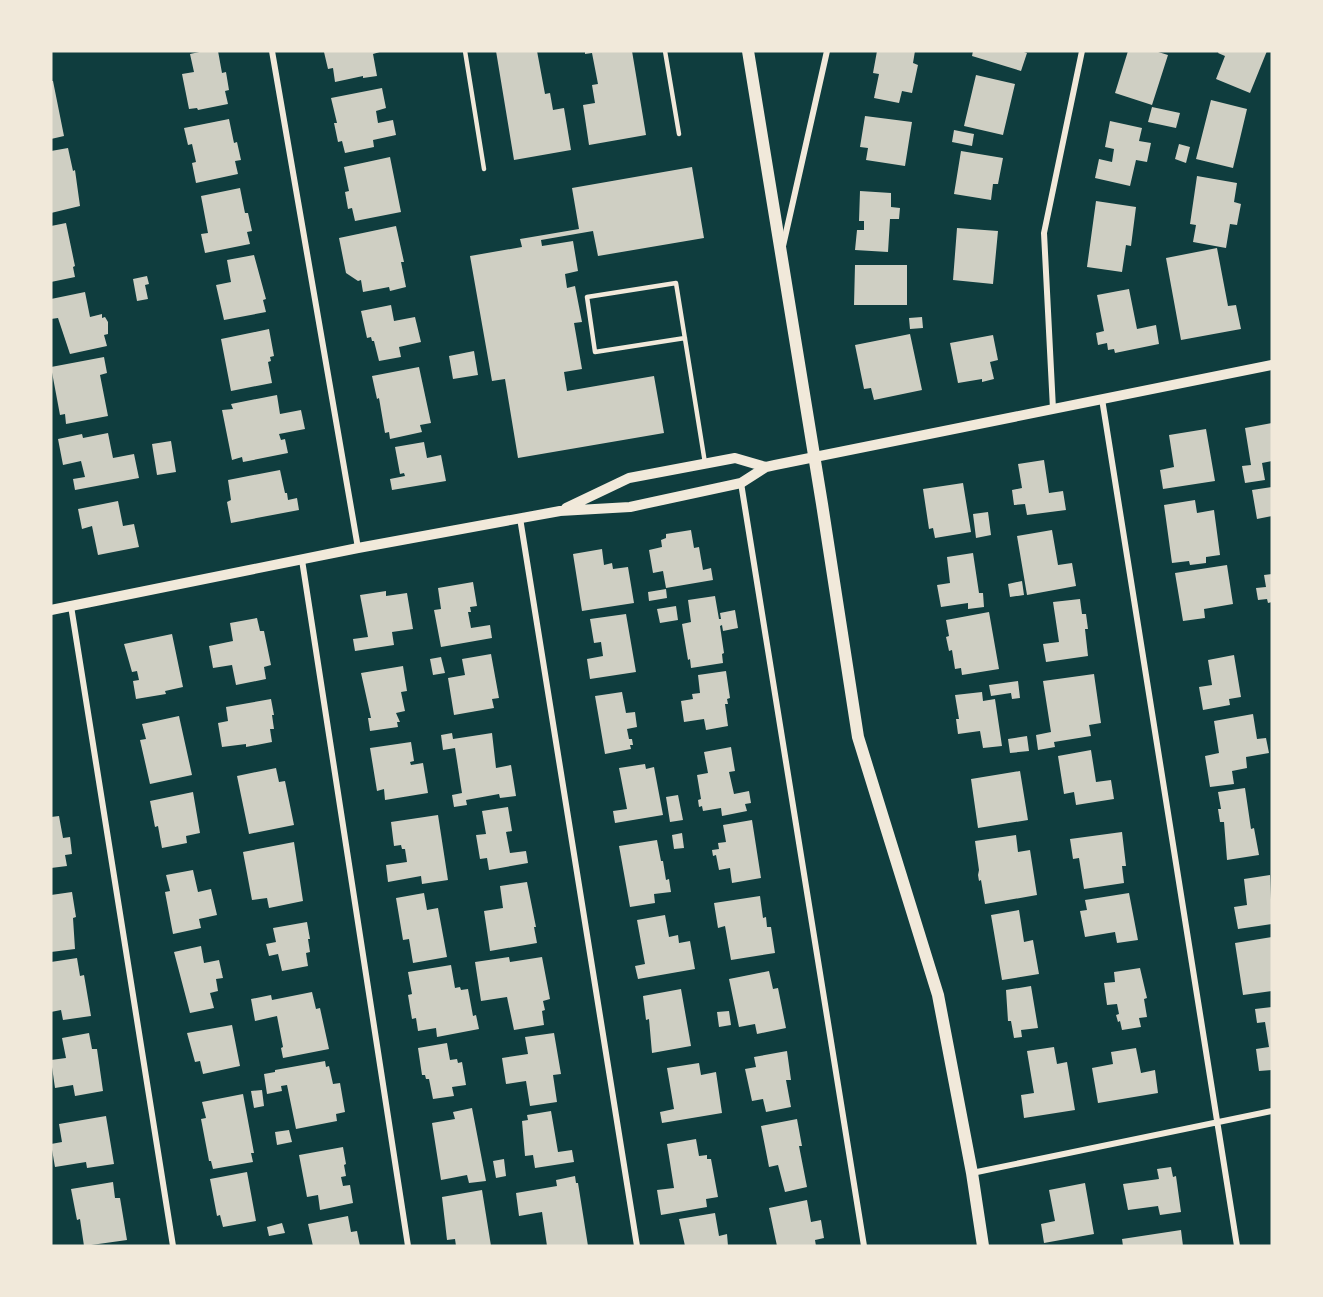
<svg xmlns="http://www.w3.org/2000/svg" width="1323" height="1297" font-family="'Golos Text',sans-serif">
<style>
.building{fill:#cfcfc3}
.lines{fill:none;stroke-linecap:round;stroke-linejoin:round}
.service{stroke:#f1e9da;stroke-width:4.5}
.minor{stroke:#f1e9da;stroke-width:6}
.tertiary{stroke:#f1e9da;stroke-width:10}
.secondary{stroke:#f1e9da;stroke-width:12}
</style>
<rect width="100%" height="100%" fill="#0f3d3e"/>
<path class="building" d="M204,51H218L222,73L226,72L229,90L225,91L228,104L198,110L197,108L189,109L182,74L194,72L190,54Z
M329,51H383L373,54L377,76L363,78V76L335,82L333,68L328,69L324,52Z
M496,51H537L545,94L550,93L553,110L564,108L571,150L514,160Z
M585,51H632L646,135L589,145L583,105L595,103L592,85L598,84L592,53L585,54Z
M877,51H915L913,63L918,65L912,93L902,91L899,103L874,98L879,74L873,73Z
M973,51H1021L1027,53L1021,71L972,56Z
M1128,51H1155L1168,55L1152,105L1115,93Z
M1219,51H1267L1250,93L1216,79L1225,56L1218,53Z
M976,75L1015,84L1003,135L964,126Z
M51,81H53L64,136L51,139Z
M382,88L386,108L376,111L378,123L393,120L396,135L373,140L374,147L345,153L342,141L338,142L334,123H337L331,98Z
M1211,100L1247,109L1233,168L1196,159Z
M1152,107L1180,113L1176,128L1148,122Z
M865,116L912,122L905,166L866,160L868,148L860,147Z
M229,119L234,143L237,142L241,160L235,161L238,174L196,183L192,163L196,162L192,144L188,145L184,128Z
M1110,121L1142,128L1139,141L1151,143L1147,162L1136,160L1130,186L1095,178L1099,159L1112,162L1114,149L1105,147Z
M954,130L974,134L972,146L952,142Z
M1179,144L1190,147L1186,163L1175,159Z
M68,148L73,171L75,170L80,206L51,213V151Z
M961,151L1003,158L998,184H993L991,200L954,194Z
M390,157L401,212L355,221L352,208L348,209L345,192L349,191L344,167Z
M692,167L704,238L598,256L593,231L541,240L542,246L573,241L578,271L565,274L567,288L575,286L582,322L574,323L582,369L564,372L567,391L654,376L664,433L518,458L505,379L492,381L470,256L522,247L520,239L579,229L572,188Z
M1197,176L1237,183L1234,202L1241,204L1237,225L1230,224L1226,248L1193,242L1196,225L1190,224Z
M240,188L245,213H248L252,231L247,232L250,244L205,253L201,234L208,233L201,196Z
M860,191L891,193V207L900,208L899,219H890L888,252L855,250L857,230H864V221H859Z
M1096,201L1136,207L1131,246L1126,245L1122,272L1087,267Z
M66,223L75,266L73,267L75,277L51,282V226Z
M396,226L404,262H401L406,287L390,291L389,287L363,292L361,280L358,281L346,273L339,238Z
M957,228L998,231L993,284L953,280Z
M1217,248L1228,306L1236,305L1241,329L1181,340L1166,258Z
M254,255L266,299L263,300L266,312L224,320L216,285L231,282L227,260Z
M855,265H907V305H854Z
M147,276L149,284L145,285L148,299L137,301L133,279Z
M1129,289L1137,329L1156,325L1159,344L1115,353L1114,349L1108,350L1107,343L1098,345L1096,333L1104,331L1097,295Z
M85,292L90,317L102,314V318L105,317L108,322V334L104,335L107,346L70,354L58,318L51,319V299Z
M391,305L394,321L415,317L421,342L399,347L401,357L379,361L374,341H372L371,337L367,338L361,311Z
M922,317L923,328L910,329L909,318Z
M269,329L274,356L270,357L271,361L268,362L272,383L231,391L221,339Z
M910,334L922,390L874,400L871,388L864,389L855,345Z
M993,335L998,360L990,362L994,379L982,382V379L958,383L950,343Z
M474,351L478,375L453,379L449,356Z
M104,357L107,373L100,375L108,416L66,424L65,414L60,415L51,367Z
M419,367L431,423L420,425L422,432L390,439L389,432L385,433L379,398L377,399L372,376Z
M277,395L280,414L301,410L305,429L279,434L281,440L285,439L288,453L243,462L242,457L232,460L222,410L233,409L231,404Z
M1272,423V461L1262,463L1265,480L1245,483L1242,466L1251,465L1245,428Z
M1206,429L1215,481L1163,489L1160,470L1174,467L1169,435Z
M108,433L113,458L134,454L139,478L75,490L73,479L85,477L81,461L63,465L58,439L82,434L83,438Z
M171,441L176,472L157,475L152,444Z
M424,442L427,458L441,455L446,481L392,490L390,479L405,476L404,473L400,474L395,447Z
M1044,460L1049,493L1063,491L1066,510L1027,515L1025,504L1014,505L1012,490L1022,488L1018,464Z
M280,470L285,493H287L288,500L297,498L299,510L231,523L227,502L231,500L228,480Z
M963,483L971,532L935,538L933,528L929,529L923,489Z
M1272,487V516L1257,519L1252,490Z
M1195,500L1197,513L1214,510L1220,555L1206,557V563L1190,565L1189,561L1172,563L1164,505Z
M118,501L123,526L134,524L139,547L98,555L92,526L82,529L78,509Z
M988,512L991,535L976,538L973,514Z
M691,530L694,548L699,547L703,570L711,568L713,580L666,588L663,571L653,573L649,550L662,547L661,540L666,538V534Z
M1052,530L1058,565L1072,563L1076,586L1027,595L1017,536Z
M602,549L604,565L612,563L613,569L628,567L634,603L582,611L573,554Z
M973,553L979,593H983L984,607L968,609V603L941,607L937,585L950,583L947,557Z
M1227,565L1233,604L1204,609L1205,618L1183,621L1175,573Z
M1272,574V602L1268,603L1267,599L1258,600L1256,588L1266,587L1264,575Z
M1022,581L1024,595L1010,597L1008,584Z
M473,582L477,606L470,607L471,612H468L471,628L490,625L492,638L441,647L434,610L441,609L438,588Z
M666,589L667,598L649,601L648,592Z
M386,591V596L407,593L413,629L392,632L394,645L355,651L353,639L368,637L360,595Z
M715,596L719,619H721L720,613L735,610L738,628L723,631L722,625L720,626L724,653L722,654L723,663L691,668L690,659L688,660L682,624L691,622L688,600Z
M1080,599L1082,614H1086L1088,629H1085L1088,656L1046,662L1043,644L1059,642L1053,602Z
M676,606L678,620L660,623L657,609Z
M989,612L999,669L962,675L961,668L955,669L952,650L949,651L946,637L949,636L946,620Z
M626,614L636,672L590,679L587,659L603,656L601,642L594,643L590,619Z
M257,618L260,631H264L271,665L264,667L266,679L236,685L232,665L213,668L209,646L233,641L230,623Z
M172,634L183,687L165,691L166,694L136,699L133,681L139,680L137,671L132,672L124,644Z
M491,654L499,698L492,699L494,708L454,715L448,678L465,675L462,659Z
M1234,655L1241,697L1229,699L1230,705L1203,710L1199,687L1212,685L1208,660Z
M441,657L445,673L433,675L430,659Z
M403,666L407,691L401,692L405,711L396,713L400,722H397L398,727L370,731L368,718H371L361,673Z
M726,671L730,698L727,699L728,704H725L728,726L706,730L704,719L684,722L681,701L693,699L692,694L700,693L698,675Z
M1094,674L1101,723L1089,725L1091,736L1054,742L1055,747L1038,750L1036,735L1051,732L1043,681Z
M1018,681L1020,698L1012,699L1011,693L991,696L989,685Z
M622,692L626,713L635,712L637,727L627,729L629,739H632L633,745H630L631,749L605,754L595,696Z
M982,692L983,701L995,699L1002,746L983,748L980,731L958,734L956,719H959L955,695Z
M271,699L274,715H272L274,729H270L272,742L246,747V744L222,747L218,723L228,721L226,707Z
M1253,714L1257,739L1266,738L1269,753L1246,757L1247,768L1232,771L1234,784L1210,787L1205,756L1219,753L1214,721Z
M179,716L192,775L150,784L140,740L146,739L142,724Z
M452,733L453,739L492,733L496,768L511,765L516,796L500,798L499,794L466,800L467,805L454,807L452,795L462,793L455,748L443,750L441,735Z
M1027,736L1029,751L1010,753L1008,739Z
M411,742L414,761L410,762L411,765L423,763L428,793L385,800L384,789L377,791L370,748Z
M731,747L735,771L729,772L734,794L749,791L751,803L745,804L747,811L722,816L721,808L703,811L702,806L699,807L698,800L701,799L697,775L708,773L704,752Z
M1091,750L1096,782L1111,780L1114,799L1076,805L1074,792L1064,794L1058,756Z
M645,764L646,769L654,767L663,815L615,823L613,811L627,809L619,768Z
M276,768L279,782L285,781L294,825L249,834L237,776Z
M1020,771L1028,820L978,828L971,779Z
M1245,788L1251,829L1254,828L1259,855L1227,860L1224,822H1220L1218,809H1221L1218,792Z
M193,792L200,833L186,836L187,843L162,848L158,826L155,827L150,801Z
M678,795L683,820L670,822L666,797Z
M508,807L512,831L506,832L510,853L526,851L528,863L489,870L487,858L480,859L476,835L486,834L482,811Z
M438,815L448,880L422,884L421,876L388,882L386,865L407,862L405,849H402L401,845L394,846L391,822Z
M59,816L63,838L70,837L72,854L65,855L67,866L51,868V817Z
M752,820L761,878L732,883L730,868L719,870L716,855L713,856L712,850L719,849L718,843L726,842L723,825Z
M1122,832L1126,866H1122L1124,883L1084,889L1079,858L1073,859L1070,839Z
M682,833L684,848L674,849L672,835Z
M1016,835L1018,852L1030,850L1037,895L985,904L981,880L979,881L978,875L979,870L975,841Z
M657,840L661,861H663L666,880L669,879L671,892L654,894L655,903L630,907L619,846Z
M294,842L303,901L269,908L267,898L252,900L243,852Z
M193,870L198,892L211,889L217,915L199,919L201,928L173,934L165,892L170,891L166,875Z
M1270,875L1272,924L1238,929L1234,907L1247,905L1244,879Z
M527,882L536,927H534L537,943L490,951L484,911L503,908L500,886Z
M72,892L76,917L73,918L75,949L51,952V895Z
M424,893L427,910L438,908L447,957L413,963L409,939L403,940L396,898Z
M1129,893L1138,940L1117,943L1115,932L1085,937L1080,911L1087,910L1085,900Z
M760,896L763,918L766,917L767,927H771L775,953L731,960L725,926L718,928L714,903Z
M1019,910L1024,942L1033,940L1039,974L1002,980L991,915Z
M665,915L669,937L678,935L679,943L690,941L695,969L638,979L635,966L645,964L637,920Z
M307,922L310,939H308L310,952L306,953L308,966L282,971L278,954L269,956L266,944L276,942L273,928Z
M1272,937V991L1243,995L1235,943Z
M201,946L204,963L219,960L223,978L216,979L218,991L210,993L214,1008L190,1013L174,952Z
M509,957L510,962L542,957L550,999L543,1001L545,1010L542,1011L544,1025L514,1030L507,997L481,1001L475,962Z
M77,958L80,976L84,975L91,1016L63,1020L61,1010L51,1012V962Z
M451,965L455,988L460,987L461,990L468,989L473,1016L476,1015L479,1029L437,1037L436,1028L418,1031L416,1018L412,1019L408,995L412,994L408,972Z
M1140,968L1147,998L1144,999L1147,1017L1139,1018L1141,1027L1122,1030L1120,1021L1118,1022L1116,1015L1119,1014L1117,1004L1107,1005L1104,983L1115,982L1114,972Z
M769,971L773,989L778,988L786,1028L757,1034L755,1024L739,1027L729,979Z
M1031,986L1038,1028L1021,1030L1022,1037L1014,1038L1011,1021H1008L1006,990Z
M681,989L691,1046L652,1053L649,1019L646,1020L643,996Z
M312,992L316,1009L320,1008L329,1049L283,1058L281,1048L283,1047L277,1016L255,1021L251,999L271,995L272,1000Z
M1272,1007V1070L1259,1071L1256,1049L1269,1047L1265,1022L1257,1023L1255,1009Z
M729,1011L731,1025L719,1027L717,1012Z
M232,1025L240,1066L203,1074L200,1061L195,1062L187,1033Z
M89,1033L92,1049H97L103,1091L75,1096L73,1085L55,1088L51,1060L66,1058L62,1038Z
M554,1033L561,1074L553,1075L557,1102L530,1106L526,1081L506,1084L502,1058L528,1054L525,1037Z
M447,1043L450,1060L457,1059L458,1063L462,1062L466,1085L452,1087L454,1096L433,1099L429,1079H426L425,1075H422L418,1048Z
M1054,1047L1057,1064L1067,1062L1075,1110L1024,1118L1021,1095L1034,1093L1027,1051Z
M1136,1048L1141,1073L1155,1070L1158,1093L1098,1103L1092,1068L1113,1064L1111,1052Z
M787,1051L791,1080H786L791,1107L766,1112L763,1099L752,1101L745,1069L756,1067L754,1057Z
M325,1061L326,1067L329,1066L333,1084L340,1083L345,1112L336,1114L337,1121L296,1129L287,1085L281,1086L282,1091L267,1094L264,1074L275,1072V1070Z
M699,1063L701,1075L716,1072L722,1113L662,1123L660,1112L674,1109L667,1068Z
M262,1090L264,1106L254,1108L251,1091Z
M243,1094L254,1153H251L253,1162L213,1169L211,1161H209L201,1119L206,1118L202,1102Z
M472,1108L486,1181L469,1183L467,1175L441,1180L432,1123L455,1119L453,1112Z
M551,1111L558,1152L572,1150L574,1162L535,1168L533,1155L525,1156L522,1121L528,1120L527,1115Z
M106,1116L114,1164L87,1168L86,1162L55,1167L51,1144L62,1142L59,1124Z
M797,1119L802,1146H799L807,1187L785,1192L778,1165L769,1167L761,1126Z
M289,1130L292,1142L277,1145L275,1132Z
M696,1139L699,1156L707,1155V1159H711L718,1197L706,1199L707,1207L661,1215L657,1190L674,1188L667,1144Z
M343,1147L346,1164L344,1165L346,1176L341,1177L343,1186L350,1185L353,1203L320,1210L318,1195L307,1197L299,1155Z
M504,1159L506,1176L496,1178L493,1161Z
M1171,1167L1173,1177L1176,1176L1181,1212L1160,1215L1158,1206L1128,1210L1123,1184L1159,1179L1157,1169Z
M247,1172L256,1221L223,1227L220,1215L217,1216L210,1179Z
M575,1176L576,1183H578L588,1246H547L542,1212L519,1216L516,1193L557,1186L556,1180Z
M113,1182L115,1198H120L127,1240L84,1246L80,1219L77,1220L71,1189Z
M1085,1183L1094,1234L1044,1243L1041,1224L1055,1221L1049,1190Z
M482,1190L491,1246H456L455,1239L447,1240L442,1197Z
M807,1200L811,1222L821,1220L824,1238L815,1240L816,1246H777L769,1208Z
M715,1213L719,1236L727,1234L728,1246H685L679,1219Z
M348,1216L351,1232L357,1231L360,1246H313L308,1224Z
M282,1223L285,1233L269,1236L267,1227Z
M1181,1230L1183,1246H1123L1122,1239Z"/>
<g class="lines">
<path class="service" d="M465,51L484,169
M665,51L679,134
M685,338L595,352L587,297L676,283L705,463"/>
<path class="minor" d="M272,51L358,548
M783,246L827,51
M1102,399L1237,1246
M1053,409L1044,233L1082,51
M741,483L864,1246
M520,518L637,1246
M302,560L408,1246
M71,606L173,1246
M972,1173L1272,1111"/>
<path class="tertiary" d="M566,508L629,478L735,458L766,467
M51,610L358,548L560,511L630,507L741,483L766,467L775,465L1272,365"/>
<path class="secondary" d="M748,51L822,504L858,737L938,995L972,1173L983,1246"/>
</g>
<rect width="1323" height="1297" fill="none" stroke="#f1e9da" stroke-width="105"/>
</svg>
